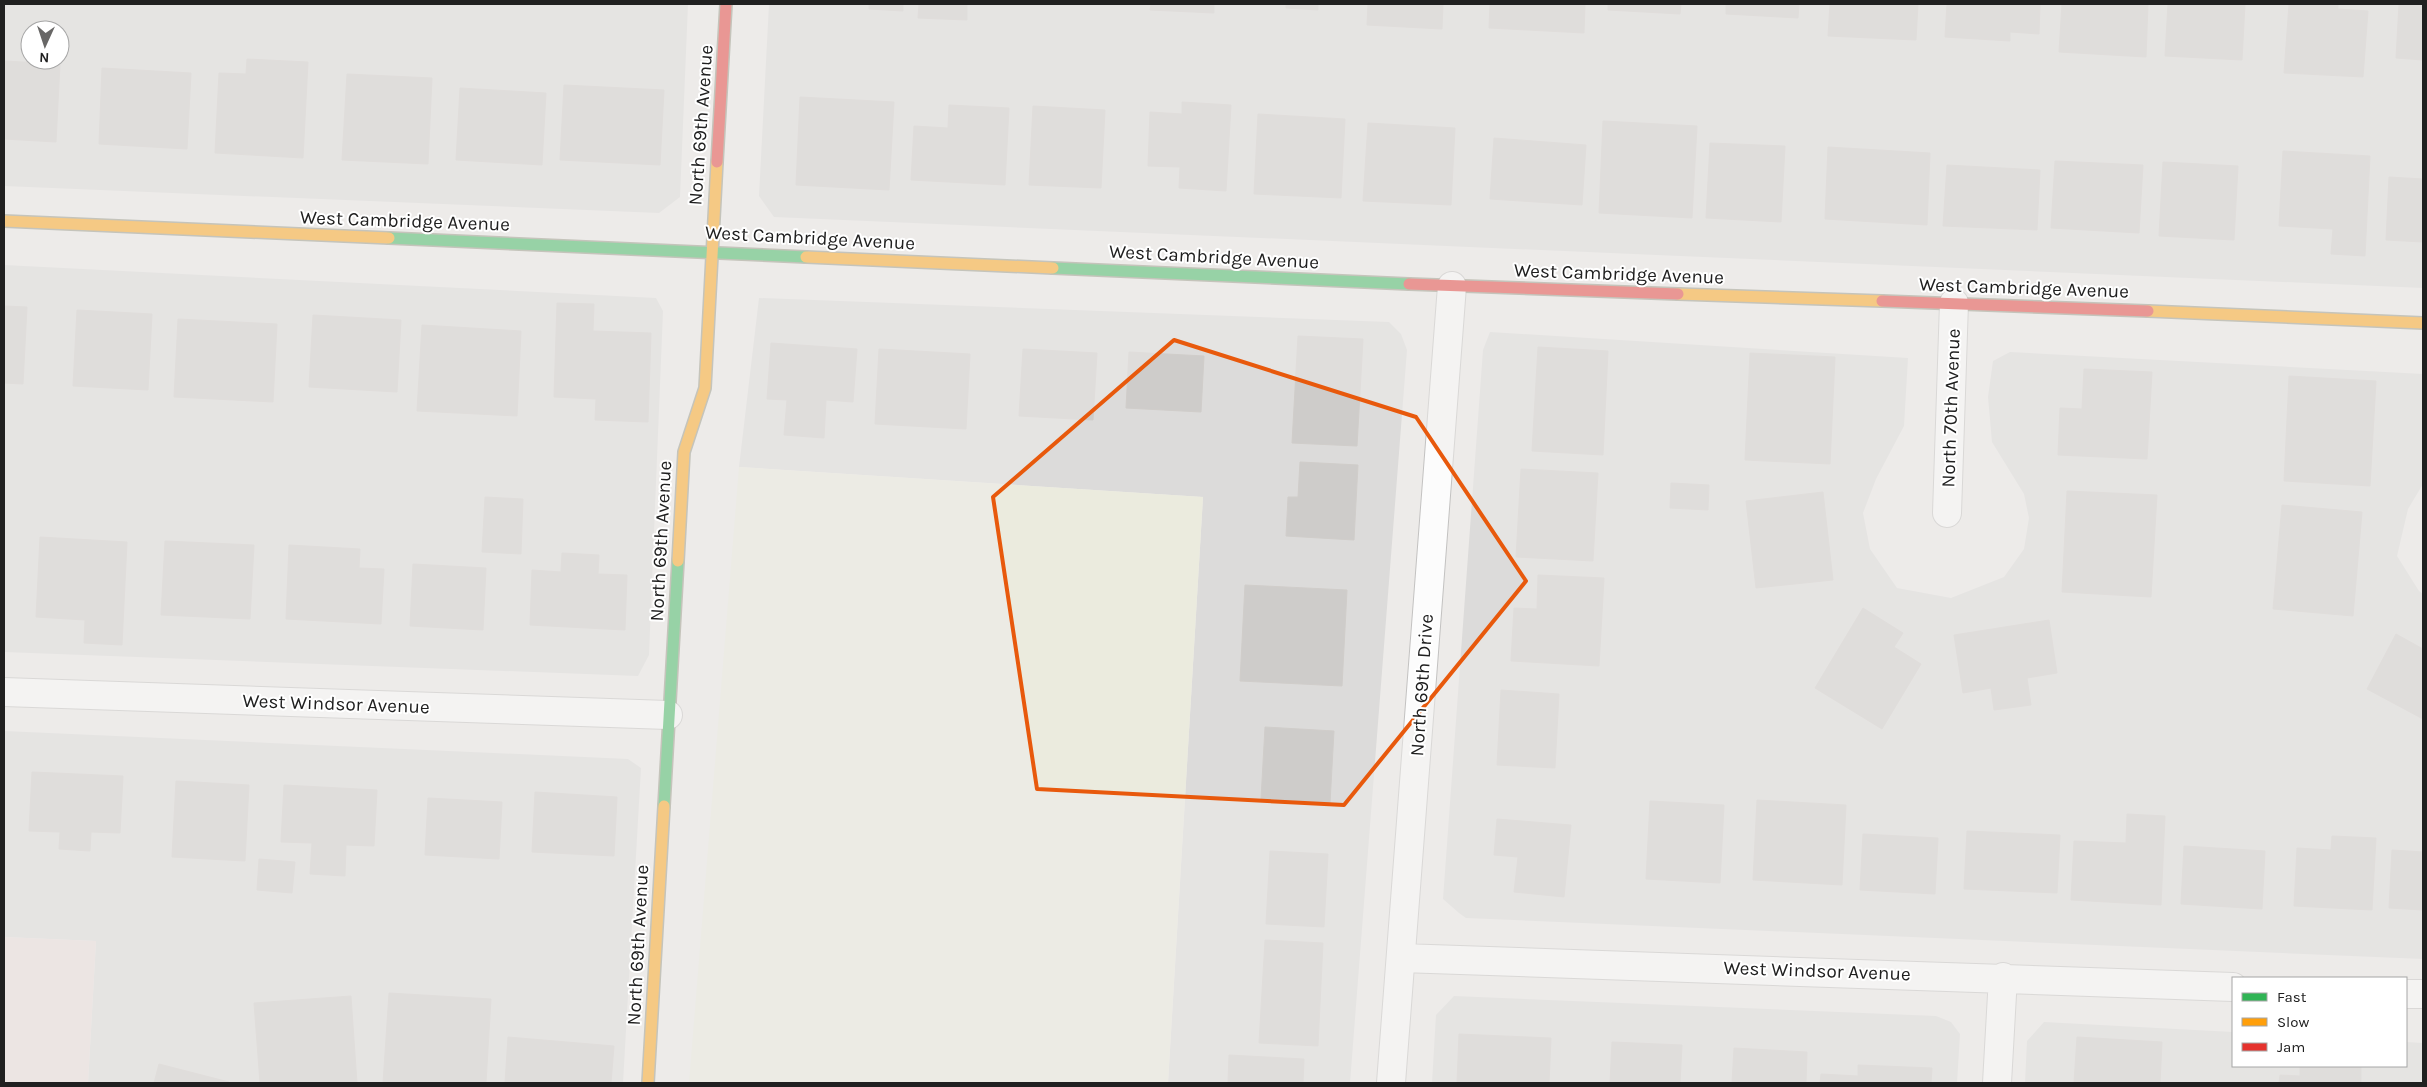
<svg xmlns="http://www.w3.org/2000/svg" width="2427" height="1087" font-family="Karla,sans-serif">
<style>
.residential{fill:#dcdbda;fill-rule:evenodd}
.commercial{fill:#eadddc}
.farmland{fill:#ebebde}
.building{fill:#ceccca;stroke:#d0cdca}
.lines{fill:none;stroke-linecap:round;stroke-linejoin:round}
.street-casing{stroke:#c3c2c1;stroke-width:30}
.fast-casing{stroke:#949583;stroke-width:14}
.slow-casing{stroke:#949583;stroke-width:14}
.jam-casing{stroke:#949583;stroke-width:14}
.street{stroke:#fcfcfc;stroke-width:28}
.fast{stroke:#30b455;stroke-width:11}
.slow{stroke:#ff9f0a;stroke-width:11}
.jam{stroke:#e5322d;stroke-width:11}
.marked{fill:none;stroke:#e8590c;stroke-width:4;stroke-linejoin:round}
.labels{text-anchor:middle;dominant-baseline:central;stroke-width:4;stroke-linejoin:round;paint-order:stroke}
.street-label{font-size:19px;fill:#202020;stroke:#fff}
</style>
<rect width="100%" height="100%" fill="#edebe9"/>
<path class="residential" d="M4,4H688L680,197L659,213L4,186ZM30,30H60V60H30Z
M769,4H2423V288L774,217L759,196Z
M4,265L656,298L663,311L649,655L638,676L4,652Z
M759,298L1389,322L1401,334L1407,350L1350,1083H1168L1203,497L739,467Z
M1490,332L1908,358L1904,426L1876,479L1863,513L1870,549L1897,588L1951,598L2004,577L2024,549L2029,518L2024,494L1992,442L1988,397L1993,361L2010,352L2423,374V484L2408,509L2397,556L2419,591L2423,594V959L1466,918L1459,913L1443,899L1483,350Z
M4,731L628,759L641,768L623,1083H88L96,941L4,937Z
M1454,996L1936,1016L1951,1022L1960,1034L1957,1083H1432L1436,1015Z
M2044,1022L2233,1032V1066H2406V1042L2423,1043V1083H2025L2027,1041Z"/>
<path class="commercial" d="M4,937L96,941L88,1083H4Z"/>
<path class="farmland" d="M739,467L1203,497L1168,1083H689Z"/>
<path class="building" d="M869,4H903V11L869,9Z
M919,4H967V20L918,18Z
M1151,4H1214V13L1150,10Z
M1286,4H1318V10L1286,8Z
M1368,4H1443L1442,29L1367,25Z
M1490,4H1585L1584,33L1489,28Z
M1608,4H1681L1680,14L1608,10Z
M1726,4H1799L1798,18L1726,14Z
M1830,4H1918L1916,40L1828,36Z
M1947,4H2040L2039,34L2010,32V41L1945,37Z
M2062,4H2148L2146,57L2059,52Z
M2168,4H2245L2242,60L2165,56Z
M2289,4H2338V9L2368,11L2363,77L2284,73Z
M2399,4H2423V60L2396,58Z
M247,59L308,62L303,158L215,153L219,73L246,74Z
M4,61L60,64L56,142L4,139Z
M102,68L191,73L187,149L99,144Z
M347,74L432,78L428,164L342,160Z
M564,85L664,90L660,165L560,160Z
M460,88L546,93L542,165L456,160Z
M800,97L894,102L889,190L796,185Z
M1182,102L1231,105L1226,191L1179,188L1180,167L1148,166L1150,112L1182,114Z
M949,105L1009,108L1005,185L911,180L914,126L948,128Z
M1033,106L1105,110L1101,188L1029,185Z
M1258,114L1345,119L1341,198L1254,194Z
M1603,121L1697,126L1692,218L1599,213Z
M1368,123L1455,128L1451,205L1363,201Z
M1494,138L1586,145L1582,205L1490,199Z
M1710,143L1785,146L1781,222L1706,218Z
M1828,147L1930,153L1927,225L1825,219Z
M2283,151L2370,156L2365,256L2331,254L2333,229L2279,226Z
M2055,161L2143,165L2139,233L2051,228Z
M2163,162L2238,166L2234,240L2159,236Z
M1947,165L2040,170L2037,230L1943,226Z
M2389,177L2423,179V242L2386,240Z
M557,303L594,304L593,331L651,333L648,422L595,420L596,399L554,397Z
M4,306L27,307L23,384L4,383Z
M77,310L152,314L148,390L73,386Z
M313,315L401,320L397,392L309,387Z
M178,319L277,324L273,402L174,397Z
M422,325L521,331L517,416L417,411Z
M1298,336L1363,339L1357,446L1292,443Z
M771,343L857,349L853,402L826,400L824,438L784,435L787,400L767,399Z
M1538,347L1608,351L1603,455L1532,451Z
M879,349L970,354L966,429L875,424Z
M1023,349L1097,353L1093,420L1019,416Z
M1129,352L1204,356L1201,412L1126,408Z
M1750,353L1835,357L1830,464L1745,460Z
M2084,369L2152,372L2147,459L2058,455L2060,408L2082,409Z
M2289,376L2376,381L2370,486L2284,481Z
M1300,462L1358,465L1354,540L1286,536L1288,497H1298Z
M1521,469L1598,473L1593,561L1516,557Z
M1671,483L1709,485L1708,510L1670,508Z
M2067,491L2157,495L2151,597L2062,592Z
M1823,492L1833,580L1756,588L1746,501Z
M485,497L523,499L521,554L482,552Z
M2282,505L2362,512L2353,616L2273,609Z
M40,537L127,542L122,645L84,643L85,620L36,617Z
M165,541L254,545L250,619L161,615Z
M289,545L360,549L359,568L384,569L381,624L286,619Z
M562,553L599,555L598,574L627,575L625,630L530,625L532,570L561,572Z
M413,564L486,568L483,630L410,626Z
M1538,575L1604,578L1599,666L1511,661L1514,608L1537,609Z
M1245,585L1347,590L1342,686L1240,681Z
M1863,608L1903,633L1894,647L1921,664L1882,729L1815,688Z
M2049,620L2057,673L2027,678L2031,705L1994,710L1991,688L1963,693L1954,635Z
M2396,634L2423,649V719L2367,689Z
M1501,690L1559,694L1555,768L1497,765Z
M1265,727L1334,731L1330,803L1261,799Z
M32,772L123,776L120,833L91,832L90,851L59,849L60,832L29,831Z
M176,781L249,785L245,861L172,857Z
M284,785L377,790L374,846L346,845L345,876L310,874L312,843L281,842Z
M535,792L617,797L614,856L532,852Z
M428,798L502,802L499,859L425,855Z
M1757,800L1846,805L1842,885L1753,880Z
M1650,801L1724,805L1720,883L1646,879Z
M2127,814L2165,816L2161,905L2071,900L2074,841L2126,843Z
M1497,819L1571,825L1564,897L1514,892L1518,857L1494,855Z
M1967,831L2060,835L2057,893L1964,889Z
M1863,834L1938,838L1935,894L1860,890Z
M2332,836L2376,838L2372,910L2294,906L2297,848L2331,850Z
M2184,846L2265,851L2262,909L2181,904Z
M2392,850L2423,852V910L2389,908Z
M1270,851L1328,854L1324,927L1266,924Z
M259,859L295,862L292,893L257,890Z
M1265,940L1323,943L1318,1046L1259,1043Z
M389,993L491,999L486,1083H383Z
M351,996L357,1083H260L254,1003Z
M1459,1034L1551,1038L1549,1083H1457Z
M508,1037L614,1046L611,1083H505Z
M2077,1037L2162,1042L2160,1083H2074Z
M1612,1042L1682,1045L1680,1083H1610Z
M1734,1048L1807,1052L1806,1083H1732Z
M1229,1055L1304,1059L1303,1083H1228Z
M159,1064L229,1082V1083H154Z
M1858,1065L1932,1068L1931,1083H1820L1821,1074L1858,1076Z
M2300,1066H2361V1083H2279L2280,1075L2300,1076Z"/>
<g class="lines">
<g class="street-casing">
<path id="street" d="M1947,513L1954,303
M4,692L668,715
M1401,958L2233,987
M2406,994H2423
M1391,1083L1452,286
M1997,1083L2003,977"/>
</g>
<g class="fast-casing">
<path id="fast" d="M389,238L806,257
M1053,268L1409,284
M664,806L678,561"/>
</g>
<g class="slow-casing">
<path id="slow" d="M4,221L389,238
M806,257L1053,268
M1678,294L1882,301
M2148,311L2423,323
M678,561L684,452L705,388L717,162
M648,1083L664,806"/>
</g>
<g class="jam-casing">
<path id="jam" d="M717,162L726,4
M1409,284L1678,294
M1882,301L2148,311"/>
</g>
<use href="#street" class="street"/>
<use href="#fast" class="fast"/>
<use href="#slow" class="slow"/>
<use href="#jam" class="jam"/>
</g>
<path d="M0 0H2427V1087H0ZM1174,340L1416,417L1526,581L1344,805L1037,789L993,497Z" fill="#edebe9" fill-opacity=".55" fill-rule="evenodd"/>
<path class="marked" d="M1174,340L1416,417L1526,581L1344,805L1037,789L993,497Z"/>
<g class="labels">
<g class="street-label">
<text transform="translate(701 125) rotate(-86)">North 69th Avenue</text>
<text transform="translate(405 221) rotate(2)">West Cambridge Avenue</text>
<text transform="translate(810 238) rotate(3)">West Cambridge Avenue</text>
<text transform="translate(1214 257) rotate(3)">West Cambridge Avenue</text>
<text transform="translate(1619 274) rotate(2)">West Cambridge Avenue</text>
<text transform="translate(2024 288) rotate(2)">West Cambridge Avenue</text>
<text transform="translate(1951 408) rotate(-88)">North 70th Avenue</text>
<text transform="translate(661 541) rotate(-87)">North 69th Avenue</text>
<text transform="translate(1422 685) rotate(-86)">North 69th Drive</text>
<text transform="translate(336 704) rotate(2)">West Windsor Avenue</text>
<text transform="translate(638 945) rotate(-87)">North 69th Avenue</text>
<text transform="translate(1817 971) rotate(2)">West Windsor Avenue</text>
</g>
</g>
<rect width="2427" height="1087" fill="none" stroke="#202020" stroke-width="10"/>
<rect x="2232" y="977" width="175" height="90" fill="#ffffff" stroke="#a6a6a6"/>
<rect x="2242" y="993" width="25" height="8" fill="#30b455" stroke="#a6a6a6"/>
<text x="2277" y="1002" font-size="15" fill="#202020">Fast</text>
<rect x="2242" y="1018" width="25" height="8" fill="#ff9f0a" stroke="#a6a6a6"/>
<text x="2277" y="1027" font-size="15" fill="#202020">Slow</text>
<rect x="2242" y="1043" width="25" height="8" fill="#e5322d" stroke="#a6a6a6"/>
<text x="2277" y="1052" font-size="15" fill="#202020">Jam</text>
<g transform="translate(45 45) rotate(183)"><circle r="24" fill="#ffffff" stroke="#a6a6a6"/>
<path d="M0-4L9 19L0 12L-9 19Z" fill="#686766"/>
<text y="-8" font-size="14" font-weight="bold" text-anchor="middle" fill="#202020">N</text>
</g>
</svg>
